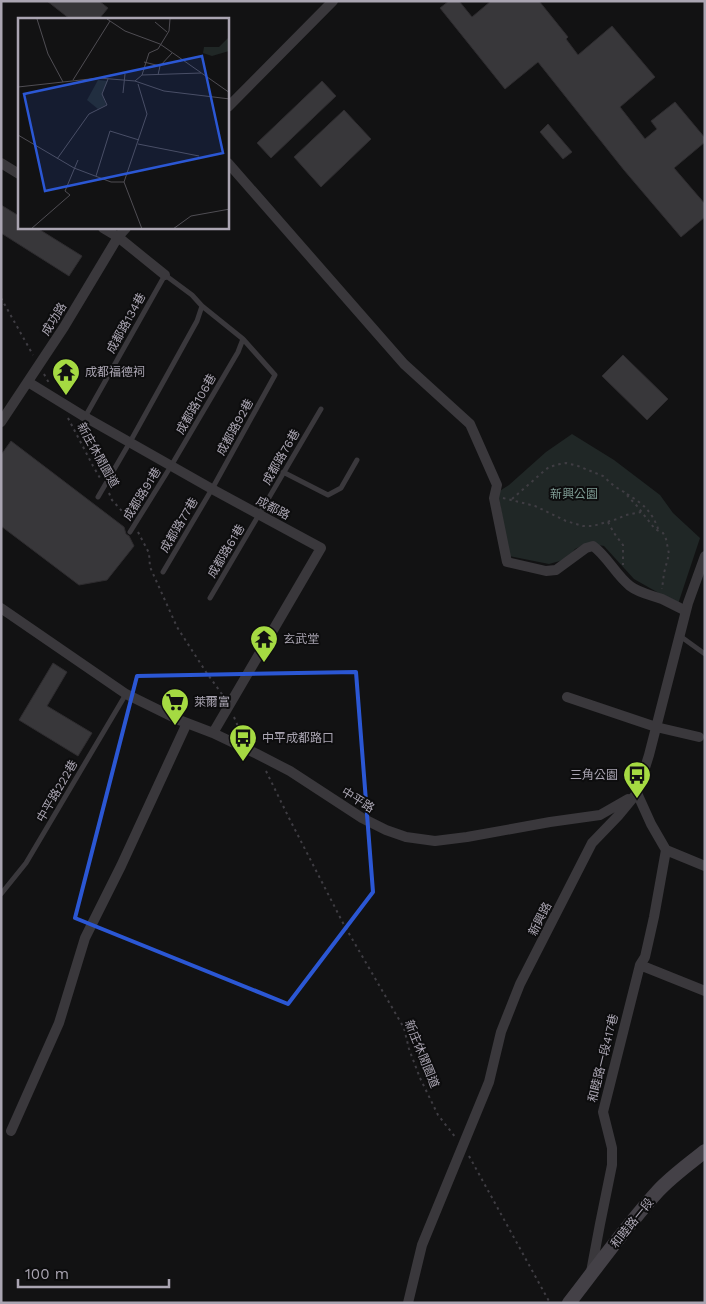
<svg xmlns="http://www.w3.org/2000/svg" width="706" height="1304" font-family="'Work Sans','Noto Sans TC',sans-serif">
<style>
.green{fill:#202726}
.building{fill:#38373a;stroke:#2e2c2f}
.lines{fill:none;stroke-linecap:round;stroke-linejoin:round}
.path{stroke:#3f3d43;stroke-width:2;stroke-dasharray:2.5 4;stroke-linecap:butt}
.lane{stroke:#3a383c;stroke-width:5}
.street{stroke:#3a383c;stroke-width:10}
.secondary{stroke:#444147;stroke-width:14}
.marked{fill:none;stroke:#2b57d4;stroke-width:4;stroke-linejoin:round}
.labels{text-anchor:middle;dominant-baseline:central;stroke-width:4;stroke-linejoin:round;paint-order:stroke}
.street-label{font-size:12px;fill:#aaa5b2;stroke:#0d0d0e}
.poi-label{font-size:12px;fill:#aaa5b2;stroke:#0d0d0e;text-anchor:start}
.park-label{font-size:12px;fill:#7e9b93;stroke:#0d0d0e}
.inset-road{fill:none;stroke:#4f4d53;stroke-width:1}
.view{fill:#2b57d4;fill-opacity:0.15;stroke:#2b57d4;stroke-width:2.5}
.inset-edge{fill:none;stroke:#aaa5b2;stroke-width:2.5}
</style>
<rect width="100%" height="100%" fill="#121213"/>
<path class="green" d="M572,434L614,460L660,495L673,513L700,538L678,604L634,579L604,546L587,543L575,549L567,559L549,564L509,556L498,492L509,485L546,452Z"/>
<path class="building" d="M47,1H99L108,8L99,19H70Z
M449,1H459L472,17L491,1H539L568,37L566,39L578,55L612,26L655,77L620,107L645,139L657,129L651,121L675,102L705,138V142L674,168L705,204V217L681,237L624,170L538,62L505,89L440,8Z
M322,81L336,96L271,158L257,143Z
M344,110L371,139L321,187L294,157Z
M548,124L572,152L563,159L540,132Z
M1,205L19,216V228H37L82,256L69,276L1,233Z
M623,355L668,399L647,420L602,376Z
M11,441L124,527L126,534L129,536L134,546L107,580L79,585L1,526V455Z
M53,663L67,672L47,706L92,733L78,756L19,720Z"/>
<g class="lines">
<path class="path" d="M1,298L33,355
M44,374L49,383
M68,418L93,466L100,478
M109,493L112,500L130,520
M627,494C645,505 652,512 659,531
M503,498L535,506L566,521L583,526H593L617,519L626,515L641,512
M512,499L544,471L549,467L560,464L566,463L578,466L603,476L614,486L624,492L637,506L655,529L663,533L666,539L669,554L664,573L662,589
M608,522L614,533L623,545V565
M138,532L149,553L150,567L177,627L206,672L224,697
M234,717L242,736
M266,771L289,818L344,925L404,1028L409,1049L420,1078L438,1115L456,1138
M469,1156L550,1303"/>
<path class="lane" d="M85,417L165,275L192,295L202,306L243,339L275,375L212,489L163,572
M283,472L328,495L341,488L357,460
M98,497L130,442L197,321L202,306
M130,532L171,466L238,352L243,339
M210,598L321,409
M680,636L705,654
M1,894L26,863L126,694"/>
<path class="street" d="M228,107L333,1
M1,163L19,174
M228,163L404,364L470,424L497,485L494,498L507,562L546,571L556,570L586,548L593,546C608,557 615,574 630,586C639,593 651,595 662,599C670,603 678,607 686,611
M103,228L118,237L165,275
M28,382L85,417L212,489L321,548L213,733
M1,422L64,327L118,237L126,228
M1,608L126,694L179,720L213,733L257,754L290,771L362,818L386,830L406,837L435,841L467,837L550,822L600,815L628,799
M567,697L656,727L699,737
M637,793L651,824L666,850L705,866
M640,965L705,991
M11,1131L59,1023L85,938L121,866L187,723
M591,1272L600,1224L612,1165V1148L603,1112L640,965L645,957L654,917L666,850
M408,1303L422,1245L489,1082L501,1032L520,984L592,843L618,816L637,793L649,755L688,603L705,556"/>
<path class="secondary" d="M569,1303C598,1266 626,1226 658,1191C672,1176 689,1164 705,1151"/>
</g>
<path class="marked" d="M356,672L373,892L288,1004L75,918L137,676Z"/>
<defs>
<g id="temple-pin" transform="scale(1.4375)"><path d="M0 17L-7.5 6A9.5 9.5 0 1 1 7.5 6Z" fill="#a5da42" stroke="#0d0d0e"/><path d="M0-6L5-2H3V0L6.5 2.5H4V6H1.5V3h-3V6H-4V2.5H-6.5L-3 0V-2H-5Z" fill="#111"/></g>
<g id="supermarket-pin" transform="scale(1.4375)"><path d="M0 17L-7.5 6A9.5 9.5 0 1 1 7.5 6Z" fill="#a5da42" stroke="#0d0d0e"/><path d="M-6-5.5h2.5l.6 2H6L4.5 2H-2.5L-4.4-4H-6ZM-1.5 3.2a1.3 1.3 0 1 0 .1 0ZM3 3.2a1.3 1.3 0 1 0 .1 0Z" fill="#111"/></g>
<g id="bus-pin" transform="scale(1.4375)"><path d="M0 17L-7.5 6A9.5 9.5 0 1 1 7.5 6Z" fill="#a5da42" stroke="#0d0d0e"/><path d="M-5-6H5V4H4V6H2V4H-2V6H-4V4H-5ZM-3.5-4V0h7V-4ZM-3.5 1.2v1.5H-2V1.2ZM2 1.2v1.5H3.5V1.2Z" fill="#111"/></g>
</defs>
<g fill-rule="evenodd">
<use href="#temple-pin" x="66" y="372"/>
<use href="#temple-pin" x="264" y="639"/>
<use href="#supermarket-pin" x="175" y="702"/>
<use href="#bus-pin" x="243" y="738"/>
<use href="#bus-pin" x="637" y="775"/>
</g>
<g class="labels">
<g class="street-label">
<text transform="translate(54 319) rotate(-58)">成功路</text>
<text transform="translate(126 323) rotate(-61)">成都路134巷</text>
<text transform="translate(196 404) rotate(-60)">成都路106巷</text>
<text transform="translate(235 427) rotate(-61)">成都路92巷</text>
<text transform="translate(98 455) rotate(61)">新庄休閒園道</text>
<text transform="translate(281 457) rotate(-60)">成都路76巷</text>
<text transform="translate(142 494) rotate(-58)">成都路91巷</text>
<text transform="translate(273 508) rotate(28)">成都路</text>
<text transform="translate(179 525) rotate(-59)">成都路77巷</text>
<text transform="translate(226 551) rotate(-59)">成都路61巷</text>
<text transform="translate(57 791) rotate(-60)">中平路222巷</text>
<text transform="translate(358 800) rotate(32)">中平路</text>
<text transform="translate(540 919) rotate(-63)">新興路</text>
<text transform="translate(422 1054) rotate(68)">新庄休閒園道</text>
<text transform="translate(603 1058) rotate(-76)">和睦路一段417巷</text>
<text transform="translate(632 1223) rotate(-51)">和睦路一段</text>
</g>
<g class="poi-label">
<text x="85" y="372">成都福德祠</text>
<text x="283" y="639">玄武堂</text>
<text x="194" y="702">萊爾富</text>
<text x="262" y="738">中平成都路口</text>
<text x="618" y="775" text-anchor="end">三角公園</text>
</g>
<g class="park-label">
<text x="574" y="494">新興公園</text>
</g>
</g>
<g transform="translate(18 18)">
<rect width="211" height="211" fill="#121213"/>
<path d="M211,19V33L194,38L185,35L186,29H201ZM80,62L90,63L84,75L88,87L80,91L69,82Z" fill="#202726"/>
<path class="inset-road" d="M19,1L30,36L45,64M89,1L107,13L142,26L212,75M137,4L149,14M126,44L142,48M124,57L183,55M140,57L142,48L154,35M55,62L92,3M117,63L124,57L131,35L140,31L151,13L152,1M120,66L129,96L106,164L124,211M0,69L81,60L117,63L146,73L212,81M105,75L107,56M0,117L56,150L93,164H106M120,126L181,138M39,141L71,96L89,87L84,76L90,61M78,158L92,113L121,122M13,211L52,177L47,173L60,142M155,211L173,198L212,191"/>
<path class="view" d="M184,38L205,135L27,173L6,76Z"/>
<rect width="211" height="211" class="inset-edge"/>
</g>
<rect width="706" height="1304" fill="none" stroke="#aaa5b2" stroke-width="5"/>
<path d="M18 1279v8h151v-8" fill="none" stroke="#aaa5b2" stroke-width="2.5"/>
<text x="25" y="1279" font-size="15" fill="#aaa5b2" stroke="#0d0d0e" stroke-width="4" paint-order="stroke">100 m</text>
</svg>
